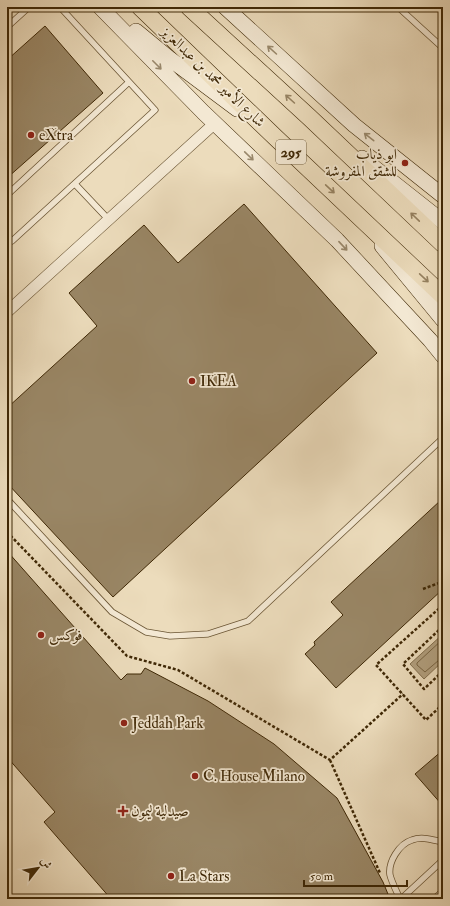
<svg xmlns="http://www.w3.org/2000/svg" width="450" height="906" font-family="'IM FELL Double Pica',Amiri,serif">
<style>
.water{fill:#b19f7e;stroke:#836f4e}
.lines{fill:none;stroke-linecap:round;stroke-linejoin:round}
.shore{stroke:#786442;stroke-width:1}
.building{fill:#998665;stroke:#3f2806}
.service-casing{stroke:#6a5534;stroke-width:7}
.minor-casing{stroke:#6a5534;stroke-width:12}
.secondary-casing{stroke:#3f2806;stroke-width:16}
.primary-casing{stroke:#3f2806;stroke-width:18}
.path{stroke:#3f2806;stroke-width:2.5;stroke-dasharray:3 2;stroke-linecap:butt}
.service{stroke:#f3e8d3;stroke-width:5.5}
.minor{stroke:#f3e8d3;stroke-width:11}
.secondary{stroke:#f3e8d3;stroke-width:15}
.primary{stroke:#ecdcbc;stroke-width:17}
.oneway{stroke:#99886c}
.oneway2{stroke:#968261}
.poi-dot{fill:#8f2418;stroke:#f3e8d3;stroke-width:1.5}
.labels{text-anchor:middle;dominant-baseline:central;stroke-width:3.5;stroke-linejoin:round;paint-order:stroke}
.shield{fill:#f3e8d3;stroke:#756244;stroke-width:1}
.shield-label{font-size:14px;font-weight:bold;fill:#3f2806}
.street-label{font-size:15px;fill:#3f2806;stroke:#f3e8d3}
.poi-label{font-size:15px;fill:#3f2806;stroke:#f3e8d3;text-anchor:start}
</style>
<rect width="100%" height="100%" fill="#ecdcbc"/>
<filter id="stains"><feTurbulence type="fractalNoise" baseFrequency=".005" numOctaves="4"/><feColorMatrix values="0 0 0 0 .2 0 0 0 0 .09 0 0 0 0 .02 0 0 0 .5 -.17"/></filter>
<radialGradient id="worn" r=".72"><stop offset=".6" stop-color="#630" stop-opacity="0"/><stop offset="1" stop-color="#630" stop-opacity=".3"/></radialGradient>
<path class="water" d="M443,634V661L424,679L410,664Z"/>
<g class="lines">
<path class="shore" d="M443,639L417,663V665L425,672L439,660L443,659"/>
</g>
<path class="building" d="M45,26L103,93L7,178V60Z
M244,204L377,353L113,597L7,483V408L97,326L69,293L144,225L178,263Z
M441,500L443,502V589L336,688L305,654L315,645L314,642L343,615L331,602Z
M7,551L121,680L127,674H141L145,668L208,701L274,744L337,798L383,882L390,899H111L44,822L55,812L7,757Z
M443,750V806L415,774Z"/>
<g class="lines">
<g class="service-casing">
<path id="service" d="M398,7L443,48
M7,27L29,7
M75,184L109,220
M7,195L129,82
M7,236L12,241L155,110L60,7
M7,499L112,612L146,632L170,636L208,634L248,621L443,438
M400,899C397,892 392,883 390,875C388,862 399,844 412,840C422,836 433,840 443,842
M401,899L443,860
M434,899L443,891"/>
</g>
<g class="minor-casing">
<path id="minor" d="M7,312L215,123"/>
</g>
<g class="secondary-casing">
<path id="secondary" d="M100,7L203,112L337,240L430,340L443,356
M225,7L354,125L443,196
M136,31L170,59L237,109
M362,158L443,222
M382,246L443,320"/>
</g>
<g class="primary-casing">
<path id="primary" d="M140,7L275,137L443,296
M189,7L309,117L443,244"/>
</g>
<path class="path" d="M7,532L127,656L178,670L330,760L403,694
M423,589L439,583L443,584
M443,605L376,665L426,720L443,704
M443,627L439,630L403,664L424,689L443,671
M439,630L443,621
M330,760L380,873"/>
<use href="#service" class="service"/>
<use href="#minor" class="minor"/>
<use href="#secondary" class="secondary"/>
<use href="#primary" class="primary"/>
</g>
<defs><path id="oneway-shaft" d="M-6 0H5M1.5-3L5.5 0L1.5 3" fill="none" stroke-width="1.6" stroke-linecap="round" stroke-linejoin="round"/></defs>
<g class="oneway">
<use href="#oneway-shaft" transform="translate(272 50) rotate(-138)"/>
<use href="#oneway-shaft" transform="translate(157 65) rotate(45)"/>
<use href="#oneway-shaft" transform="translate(369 137) rotate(-142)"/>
<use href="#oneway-shaft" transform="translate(249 156) rotate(44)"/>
<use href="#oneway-shaft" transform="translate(343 246) rotate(47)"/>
</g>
<g class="oneway2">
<use href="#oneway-shaft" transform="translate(290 99) rotate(-138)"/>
<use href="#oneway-shaft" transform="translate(330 189) rotate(43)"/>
<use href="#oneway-shaft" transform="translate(415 217) rotate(-136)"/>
<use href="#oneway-shaft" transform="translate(424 278) rotate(43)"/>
</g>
<g class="poi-dot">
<circle cx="31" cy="135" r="4"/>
<circle cx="405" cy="163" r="4"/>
<circle cx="192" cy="381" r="4"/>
<circle cx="41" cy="635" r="4"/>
<circle cx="124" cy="723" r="4"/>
<circle cx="195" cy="776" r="4"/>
<path d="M121 805h4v4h4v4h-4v4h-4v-4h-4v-4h4z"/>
<circle cx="171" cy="876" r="4"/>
</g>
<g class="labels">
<rect class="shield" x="276" y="140" width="30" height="24" rx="3"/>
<g class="shield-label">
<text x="291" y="152">295</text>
</g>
<g class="street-label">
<text transform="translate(213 77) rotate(44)">شارع الأمير محمد بن عبدالعزيز</text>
</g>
<g class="poi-label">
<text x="39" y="135">eXtra</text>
<text x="397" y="154" text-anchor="end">ابو ذياب<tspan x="397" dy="17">للشقق المفروشة</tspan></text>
<text x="200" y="381">IKEA</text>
<text x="49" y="635">فوكس</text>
<text x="132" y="723">Jeddah Park</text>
<text x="203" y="776">C. House Milano</text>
<text x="131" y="811">صيدلية ليمون</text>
<text x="179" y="876">La Stars</text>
</g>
</g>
<rect width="450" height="906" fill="none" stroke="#ecdcbc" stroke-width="24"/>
<rect x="8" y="8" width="434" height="890" fill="none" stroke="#3f2806" stroke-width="2"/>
<rect x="12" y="12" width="426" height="882" fill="none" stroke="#3f2806"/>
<g transform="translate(38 868) rotate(59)" stroke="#f3e8d3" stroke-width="3" paint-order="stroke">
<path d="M0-3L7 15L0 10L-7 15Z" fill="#3f2806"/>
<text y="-6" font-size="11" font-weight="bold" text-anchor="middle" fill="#3f2806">ش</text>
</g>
<path d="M304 880v6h103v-6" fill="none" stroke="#3f2806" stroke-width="2"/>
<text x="310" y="880" font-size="12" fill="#3f2806" stroke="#f3e8d3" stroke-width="3" paint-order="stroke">50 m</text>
<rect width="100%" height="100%" filter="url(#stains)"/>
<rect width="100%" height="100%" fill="url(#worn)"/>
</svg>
